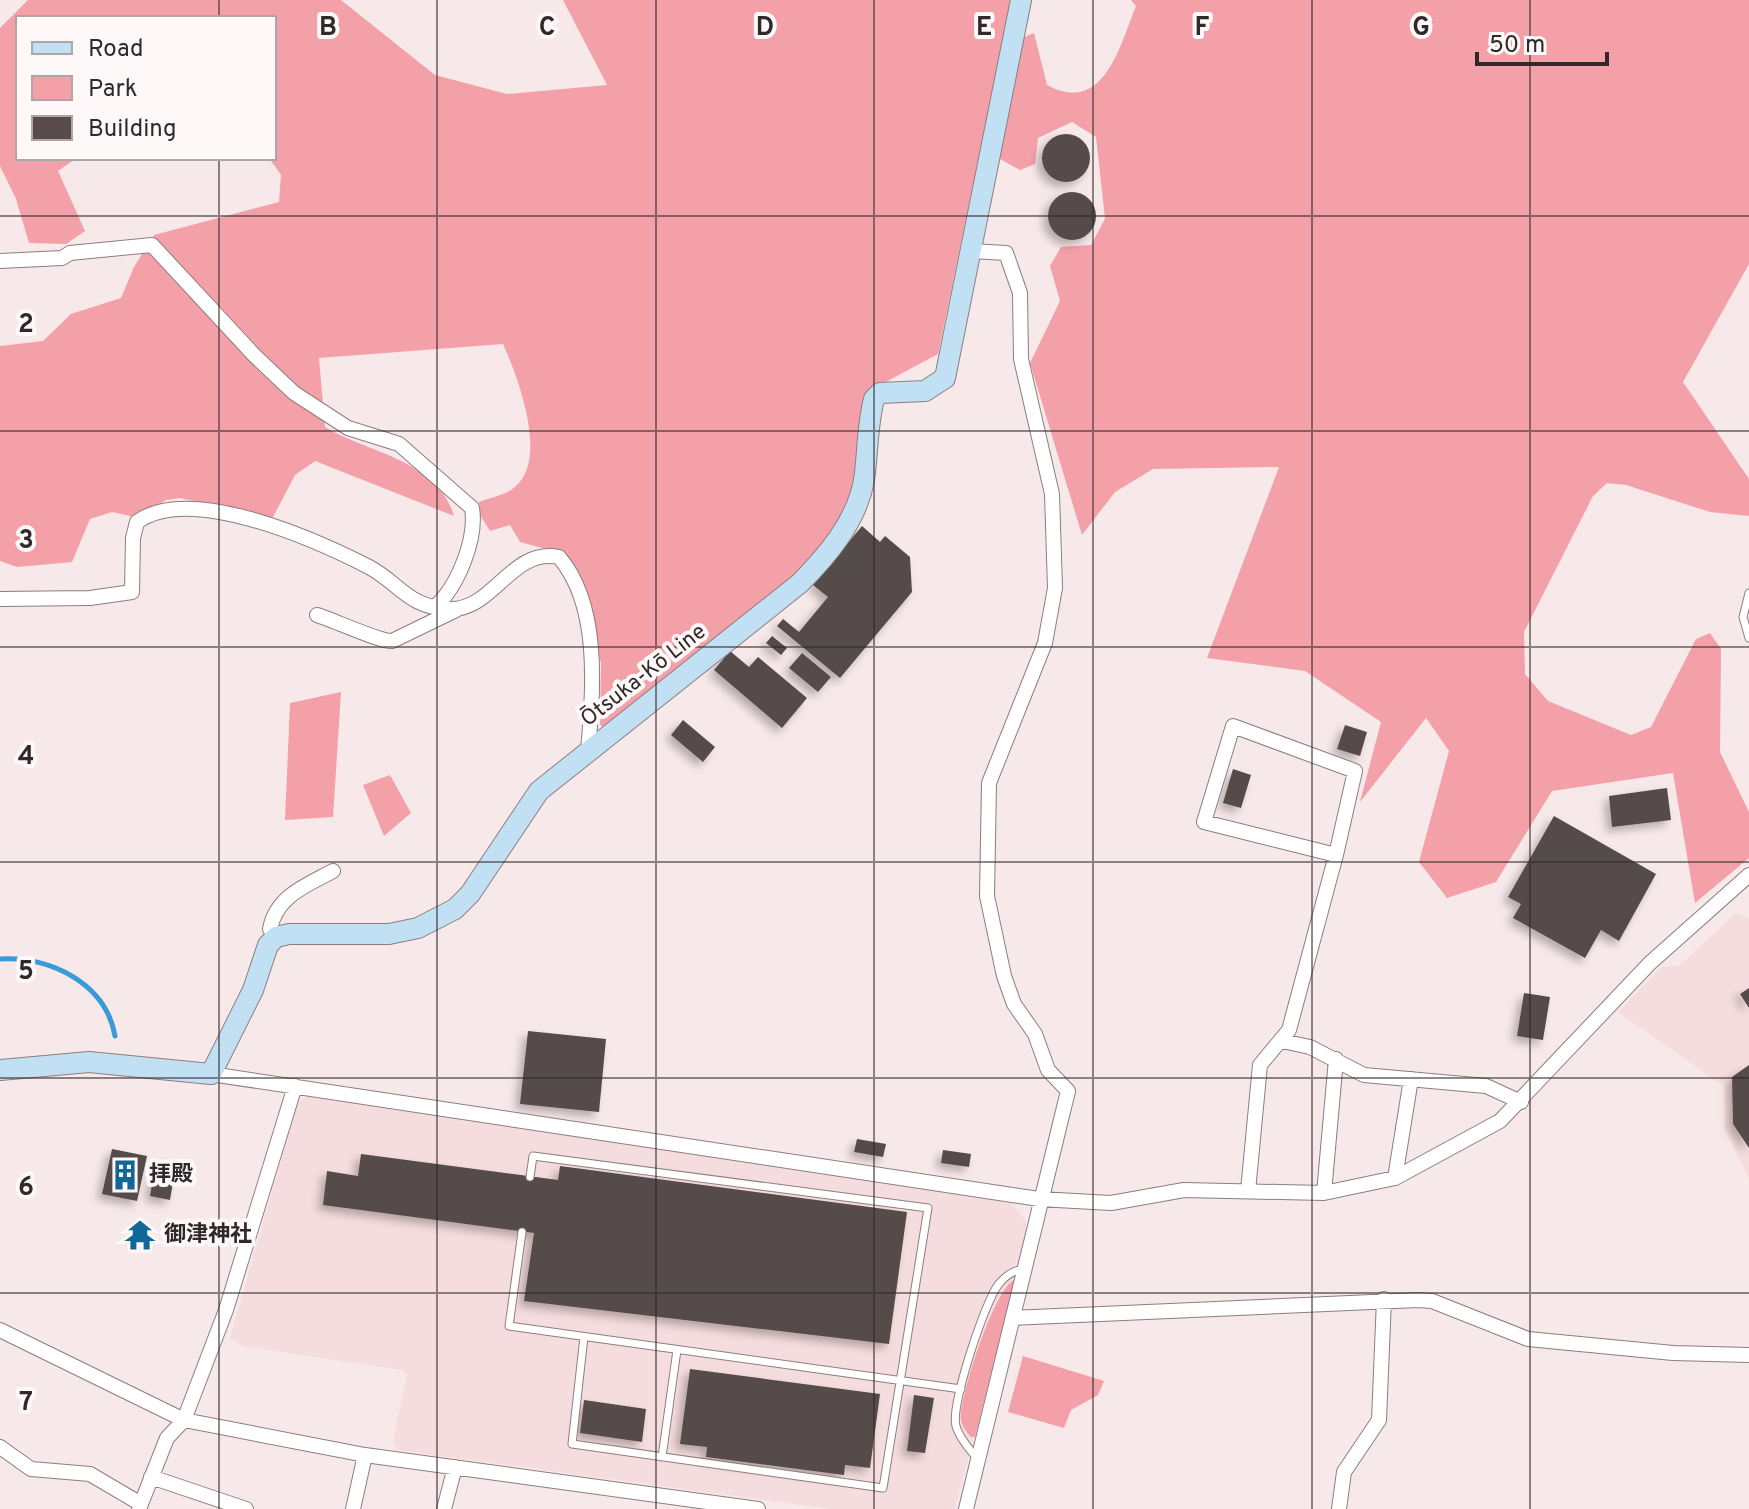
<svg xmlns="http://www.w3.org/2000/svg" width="1749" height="1509" font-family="Overpass,'Noto Sans JP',sans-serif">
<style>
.built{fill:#f5dcde}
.green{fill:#f4a0a9}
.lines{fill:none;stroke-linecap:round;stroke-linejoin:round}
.stream{stroke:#389ad8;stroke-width:5}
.building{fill:#574b4c;filter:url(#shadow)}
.service-casing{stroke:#8c7e7f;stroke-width:9}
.minor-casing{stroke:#8c7e7f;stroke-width:16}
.secondary-casing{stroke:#8c7e7f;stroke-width:22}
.service{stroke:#fff;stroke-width:7}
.minor{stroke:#fff;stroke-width:14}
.secondary{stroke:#c2e0f3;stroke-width:20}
.grid{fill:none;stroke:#2f292a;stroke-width:2;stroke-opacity:0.55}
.labels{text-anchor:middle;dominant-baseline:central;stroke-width:8;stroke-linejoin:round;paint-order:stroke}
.street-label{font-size:22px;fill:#2f292a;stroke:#fef8f8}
.poi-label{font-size:22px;font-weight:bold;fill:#2f292a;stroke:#fef8f8;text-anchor:start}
.grid-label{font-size:26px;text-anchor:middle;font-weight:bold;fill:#2f292a;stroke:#fef8f8;stroke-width:8;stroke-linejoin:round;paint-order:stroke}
</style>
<defs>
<filter id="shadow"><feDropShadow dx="-5" dy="5" stdDeviation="4" flood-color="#0004"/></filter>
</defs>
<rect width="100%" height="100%" fill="#f7e8e9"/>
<path class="built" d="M1736,913L1749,918V1179L1725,1128V1087L1618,1012L1662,967L1679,966Z
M308,1096L1009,1201L1026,1221V1233L955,1509H831L397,1450L393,1440L407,1375L402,1370L242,1346L230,1338L298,1101Z"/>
<path class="green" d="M28,0H341L435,75L507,94L607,85L563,0H1011L938,354L880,385L854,484L833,533L789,581L604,727L600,725L601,663L571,561L557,552L520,542L510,525L490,531L480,515L479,502C490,498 506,495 515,487C549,459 518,377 503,344L319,358L325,427C368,453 438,460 454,516L315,461L295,475L272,519L180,498L166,500L139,518L112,512L90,519L72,562L17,567L0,561V346L43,341L71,314L121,298L134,267L154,235L279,202L281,175L269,158H274V18H18V158H77L58,171L85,231L66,244L29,243L16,199L0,166V28Z
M1131,0H1749V264L1683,382L1749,479V516L1710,512L1626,485L1607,483L1593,496L1524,632L1525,674L1548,701L1631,735L1651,727L1696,639L1710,633L1721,649L1720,752L1749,812V858L1695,903L1673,773L1552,791L1496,882L1447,898L1419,862L1449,751L1426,718L1360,802L1381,722L1305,671L1207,658L1279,467L1153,469L1115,492L1082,535L1030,363L1060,301L1050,266L1061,247L1091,245L1105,219L1096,137L1072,122L1038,138L1035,164L1020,170L1000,159L1022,38L1034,33L1047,85C1104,116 1120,45 1136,6Z
M341,692L333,817L285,820L290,703Z
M390,775L411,813L384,836L363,785Z
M1015,1279L975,1437H971C966,1431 960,1424 961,1415C962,1391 994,1289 1015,1279Z
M1023,1356L1104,1381L1098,1395L1071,1410L1064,1428L1008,1412Z"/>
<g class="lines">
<path class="stream" d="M0,959C51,956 106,984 115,1036"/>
</g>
<path class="building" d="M1042 158a24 24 0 1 1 48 0a24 24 0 1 1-48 0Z
M1048 216a24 24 0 1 1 48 0a24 24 0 1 1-48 0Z
M862,526L880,542L885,536L910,557L912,592L840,678L777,626L783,619L799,632L828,597L813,585Z
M772,636L787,648L781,655L766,643Z
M730,651L749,667L758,657L807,698L782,728L714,670Z
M802,653L831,677L818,692L789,668Z
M683,720L715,747L703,762L671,735Z
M1345,725L1367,732L1360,756L1337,749Z
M1233,769L1251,775L1241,808L1223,803Z
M1667,788L1671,820L1612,827L1609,796Z
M1554,816L1656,874L1619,941L1601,930L1585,958L1513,918L1521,904L1508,897Z
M1749,988V1008L1740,994Z
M1524,993L1550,997L1543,1040L1517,1036Z
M528,1031L606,1039L599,1112L520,1104Z
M1749,1065V1148L1733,1124L1732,1077Z
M857,1139L886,1144L883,1157L854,1152Z
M112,1149L147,1156L137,1201L102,1194Z
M943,1150L971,1154L969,1167L941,1163Z
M361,1154L558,1180L560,1166L907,1212L889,1344L524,1301L534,1233L323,1205L327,1171L358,1176Z
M155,1167L175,1170L170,1200L150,1196Z
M690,1369L880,1394L870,1468L845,1465L844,1475L706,1457L707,1447L680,1444Z
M914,1395L934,1398L925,1453L907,1451Z
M584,1400L646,1409L642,1442L580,1433Z"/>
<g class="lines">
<g class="service-casing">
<path id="service" d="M1749,593L1743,617L1749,638
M530,1177L533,1156L928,1208L883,1488L572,1444L584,1337
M522,1232L509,1326L961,1389
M662,1457L677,1350
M976,1457C969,1449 959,1437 956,1426C950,1406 985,1302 998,1285C1005,1276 1014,1270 1024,1269"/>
</g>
<g class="minor-casing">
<path id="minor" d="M0,261L62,258L70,253L152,245L254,355L294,393L348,428L399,444L472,508C477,539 458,586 435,607
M0,599L90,598L132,592L133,538L137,522C190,483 316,540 369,567C399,583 408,607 448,609C493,612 511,547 559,557C601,606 593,691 588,751
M317,615C333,620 381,642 392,641L456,610
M276,937L270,929C276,896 307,885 333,871
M1282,1041L1310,1047L1364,1075L1486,1086L1521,1102
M211,1074L1039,1199L1111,1203L1184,1190L1324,1193L1395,1178L1500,1121L1650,963L1749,875
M1395,1178L1411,1079
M1248,1191L1260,1065L1289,1030L1336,855L1355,771L1233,726L1204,822L1336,855
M1324,1193L1336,1059
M1013,1318L1418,1300L1432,1301L1528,1339L1673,1353L1749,1355
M0,1330L184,1420L365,1455L758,1509
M0,1447L31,1469L90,1474L141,1504
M151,1477L246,1509
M139,1509L167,1438L184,1420L226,1310L295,1086
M353,1509L365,1455
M444,1509L455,1467
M966,1509L1068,1091L1048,1070L1035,1034L1014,1004L1004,976L987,896L989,783L1045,643L1055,588L1052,494L1021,359L1020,293L1006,253L971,251
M1339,1509L1344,1472L1379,1420L1384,1299"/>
</g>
<g class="secondary-casing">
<path id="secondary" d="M0,1070L89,1062L211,1074L253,990L268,945L276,937L289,934H389L418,928L455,909L470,894L539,791L799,584C827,556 857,521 864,480C868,453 867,426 874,399L880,393L925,391L945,378L1021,0"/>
</g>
<use href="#service" class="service"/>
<use href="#minor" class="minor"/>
<use href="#secondary" class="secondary"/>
</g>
<path class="grid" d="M219,0V18M437,0V1509M656,0V1509M874,0V1509M1093,0V1509M1312,0V1509M1530,0V1509M219,158V1509M0,216H1749M0,431H1749M0,647H1749M0,862H1749M0,1078H1749M0,1293H1749"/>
<defs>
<g id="building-bare" transform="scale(2.4)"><path d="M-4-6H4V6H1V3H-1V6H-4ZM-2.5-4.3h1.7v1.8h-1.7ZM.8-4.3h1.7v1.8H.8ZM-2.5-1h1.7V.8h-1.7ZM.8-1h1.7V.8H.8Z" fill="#116798" stroke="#fef8f8" stroke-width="2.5" paint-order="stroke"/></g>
<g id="temple-bare" transform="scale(2.4)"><path d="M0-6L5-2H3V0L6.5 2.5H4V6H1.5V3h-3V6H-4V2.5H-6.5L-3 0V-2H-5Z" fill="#116798" stroke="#fef8f8" stroke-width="2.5" paint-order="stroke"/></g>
</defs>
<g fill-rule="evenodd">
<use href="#building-bare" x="125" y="1175"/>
<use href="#temple-bare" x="140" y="1235"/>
</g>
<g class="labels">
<g class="street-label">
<text transform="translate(644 676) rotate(-38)">Ōtsuka-Kō Line</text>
</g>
<g class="poi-label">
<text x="149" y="1175">拝殿</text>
<text x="164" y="1235">御津神社</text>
</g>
</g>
<g class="grid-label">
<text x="328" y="35">B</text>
<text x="547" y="35">C</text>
<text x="765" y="35">D</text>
<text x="984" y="35">E</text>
<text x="1202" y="35">F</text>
<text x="1421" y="35">G</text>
<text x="26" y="332">2</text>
<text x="26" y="548">3</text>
<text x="26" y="764">4</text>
<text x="26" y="979">5</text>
<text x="26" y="1195">6</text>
<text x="26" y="1410">7</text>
</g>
<rect x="16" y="16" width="260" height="144" fill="#fef8f8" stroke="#aba5a6" stroke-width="2"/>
<rect x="32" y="42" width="40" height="12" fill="#c2e0f3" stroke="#aba5a6" stroke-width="2"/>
<text x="88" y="56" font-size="24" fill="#2f292a">Road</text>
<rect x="32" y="76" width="40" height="24" fill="#f4a0a9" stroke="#aba5a6" stroke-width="2"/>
<text x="88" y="96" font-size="24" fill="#2f292a">Park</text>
<rect x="32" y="116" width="40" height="24" fill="#574b4c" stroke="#aba5a6" stroke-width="2"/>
<text x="88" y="136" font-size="24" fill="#2f292a">Building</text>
<path d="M1477 52v12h130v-12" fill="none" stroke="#2f292a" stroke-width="4"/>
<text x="1489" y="52" font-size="24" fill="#2f292a" stroke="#fef8f8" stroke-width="6" paint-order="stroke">50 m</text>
</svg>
